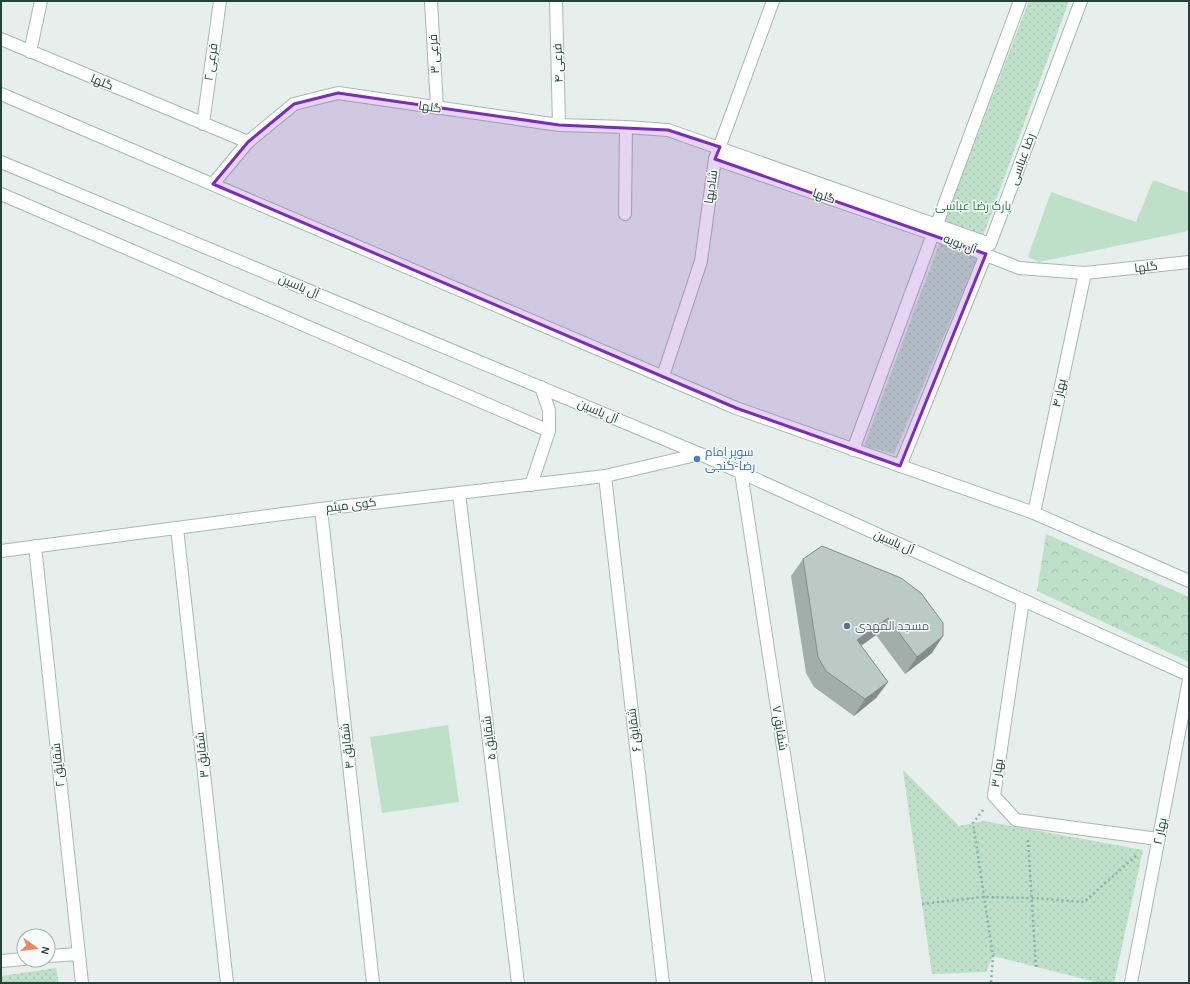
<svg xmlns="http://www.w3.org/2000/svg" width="1190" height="984" font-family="Karla,Cairo,sans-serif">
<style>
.green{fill:#bfe0c8}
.forest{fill:url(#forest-crowns)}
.park{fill:url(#park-dots)}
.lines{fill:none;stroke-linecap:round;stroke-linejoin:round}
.minor-casing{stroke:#a8b8b2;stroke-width:14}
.tertiary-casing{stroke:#a8b8b2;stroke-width:14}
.secondary-casing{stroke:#a4bbb3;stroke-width:14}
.path{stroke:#86b3a5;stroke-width:2.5;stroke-dasharray:2 3;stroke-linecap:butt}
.minor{stroke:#fff;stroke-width:12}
.tertiary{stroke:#fff;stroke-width:12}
.secondary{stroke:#fff;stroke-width:12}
.wall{fill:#a1aea9}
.shaded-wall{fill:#838d89}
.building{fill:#bbcac4;stroke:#838d89}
.marked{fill:#7b2cbf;fill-opacity:0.2;stroke:#7b2cbf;stroke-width:3;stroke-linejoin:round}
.shop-dot{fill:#3f7fe0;stroke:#f7fbf9;stroke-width:1.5}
.service-dot{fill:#5c6f8a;stroke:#f7fbf9;stroke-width:1.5}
.labels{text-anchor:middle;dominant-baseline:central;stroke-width:3;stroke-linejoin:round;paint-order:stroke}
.street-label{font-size:12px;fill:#24423a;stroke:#f7fbf9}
.park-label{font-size:12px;fill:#2d7a4b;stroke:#f7fbf9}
.shop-label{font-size:12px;fill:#366cbe;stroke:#f7fbf9;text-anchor:start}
.service-label{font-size:12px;fill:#4e5e75;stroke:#f7fbf9;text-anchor:start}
</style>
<defs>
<pattern id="forest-crowns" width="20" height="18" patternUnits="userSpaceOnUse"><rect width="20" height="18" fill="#bfe0c8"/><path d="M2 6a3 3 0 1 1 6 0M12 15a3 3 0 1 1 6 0" fill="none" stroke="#a4c1ad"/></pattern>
<pattern id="park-dots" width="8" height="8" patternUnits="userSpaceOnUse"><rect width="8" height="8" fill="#bfe0c8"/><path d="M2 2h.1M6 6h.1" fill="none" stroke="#a4c1ad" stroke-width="1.8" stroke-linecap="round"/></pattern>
</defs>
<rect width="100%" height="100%" fill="#e6efeb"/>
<path class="green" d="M1153,180L1189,193V231L1039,262L1028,257L1051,192L1136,222Z
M448,725L459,802L382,813L370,737Z"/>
<path class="forest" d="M1046,534L1189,597V662L1037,591Z"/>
<path class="park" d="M1029,1H1069L983,236L944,223Z
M939,244L977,258L894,454L864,446Z
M903,770L959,826L984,821L1143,850L1114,983H1100L993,956L986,972L932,974Z
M56,968L59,983H1V976Z"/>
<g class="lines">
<g class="minor-casing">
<path id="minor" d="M431,1L437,108
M556,1L559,125
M1,39L248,142
M30,52L41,1
M203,124L220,1
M1,194L549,431
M663,376L701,261L715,159L773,1
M741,472L819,983
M605,476L663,983
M459,493L518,983
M321,509L373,983
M1034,513L1085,273
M177,528L227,983
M35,546L82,983
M1023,600L994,796L1016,820L1158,839
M48,956L78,954
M1,961L24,959
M1131,983L1189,680"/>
</g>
<g class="tertiary-casing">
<path id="tertiary" d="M715,159L933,234L1019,268L1085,273L1189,262
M213,184L248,142L294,104L338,93L559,125L626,127
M625,214L626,127L668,130L990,244L1081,1
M937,224L1020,1
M853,450L933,234
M900,466L986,254
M1,551L321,509L605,476L700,454"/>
</g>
<g class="secondary-casing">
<path id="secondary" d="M1,94L736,408L1034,513L1189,581
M1,162L700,454L1189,675
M531,485L549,431V410L541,387"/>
</g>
<path class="path" d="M983,810L973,823L993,956L991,983
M1028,840L1036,967
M922,904L984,897L1032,898L1084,902L1137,855"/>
<use href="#minor" class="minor"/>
<use href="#tertiary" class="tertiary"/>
<use href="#secondary" class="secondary"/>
</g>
<path class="wall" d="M822,546L932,653L905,674L876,635L861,646L888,682L876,698L854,716L814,687L806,673L791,576L803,559Z"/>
<path class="shaded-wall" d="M888,618L876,635L845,657L857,640Z
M943,636L932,653L905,674L917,657Z
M888,682L876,698L854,716L865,699Z"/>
<path class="building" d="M822,546L901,578L921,593L943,623V636L917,657L888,618L857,640L888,682L865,699L826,671L818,657L803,559Z"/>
<path class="marked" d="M338,93L559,125L668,130L720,147L715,159L986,254L900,466L736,408L213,184L248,142L294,104Z"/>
<circle class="shop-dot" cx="697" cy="459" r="4"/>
<circle class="service-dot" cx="847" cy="626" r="4"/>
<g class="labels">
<g class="street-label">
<text transform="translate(434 54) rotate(-93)">فرعی ۳</text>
<text transform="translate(211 62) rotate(-82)">فرعی ۲</text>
<text transform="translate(558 63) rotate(-92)">فرعی ۴</text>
<text transform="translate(102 82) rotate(22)">گلها</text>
<text transform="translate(430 107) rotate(8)">گلها</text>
<text transform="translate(1022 159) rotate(-70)">رضا عباسی</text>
<text transform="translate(711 187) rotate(-82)">شادیها</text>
<text transform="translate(824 196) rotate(19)">گلها</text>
<text transform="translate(960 244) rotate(21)">آل بویه</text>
<text transform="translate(1146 267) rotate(-6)">گلها</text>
<text transform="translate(299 286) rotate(23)">آل یاسین</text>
<text transform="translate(1059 393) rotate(-78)">بهار ۴</text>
<text transform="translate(598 411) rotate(23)">آل یاسین</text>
<text transform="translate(351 505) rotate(-7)">کوی میثم</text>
<text transform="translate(894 542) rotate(24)">آل یاسین</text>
<text transform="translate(780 728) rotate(81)">شقایق ۷</text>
<text transform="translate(634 730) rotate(-97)">شقایق ۶</text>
<text transform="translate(489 738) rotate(-97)">شقایق ۵</text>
<text transform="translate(347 746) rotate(-96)">شقایق ۴</text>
<text transform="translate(202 755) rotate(-96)">شقایق ۳</text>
<text transform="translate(58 765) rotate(-96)">شقایق ۲</text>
<text transform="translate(997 773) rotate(-82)">بهار ۳</text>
<text transform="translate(1160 831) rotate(-79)">بهار ۲</text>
</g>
<g class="park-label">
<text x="973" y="206">پارک رضا عباسی</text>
</g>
<g class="shop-label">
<text x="705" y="452">سوپر امام<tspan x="705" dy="14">رضا-گنجی</tspan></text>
</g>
<g class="service-label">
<text x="855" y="626">مسجد المهدی</text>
</g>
</g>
<rect width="1190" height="984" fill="none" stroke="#24423a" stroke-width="4"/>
<g transform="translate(36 948) rotate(104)"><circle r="19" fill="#f7fbf9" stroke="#a3b1ad"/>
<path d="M0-3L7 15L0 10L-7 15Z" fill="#f4845f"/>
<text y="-6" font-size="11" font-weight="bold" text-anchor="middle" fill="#24423a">N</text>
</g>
</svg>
